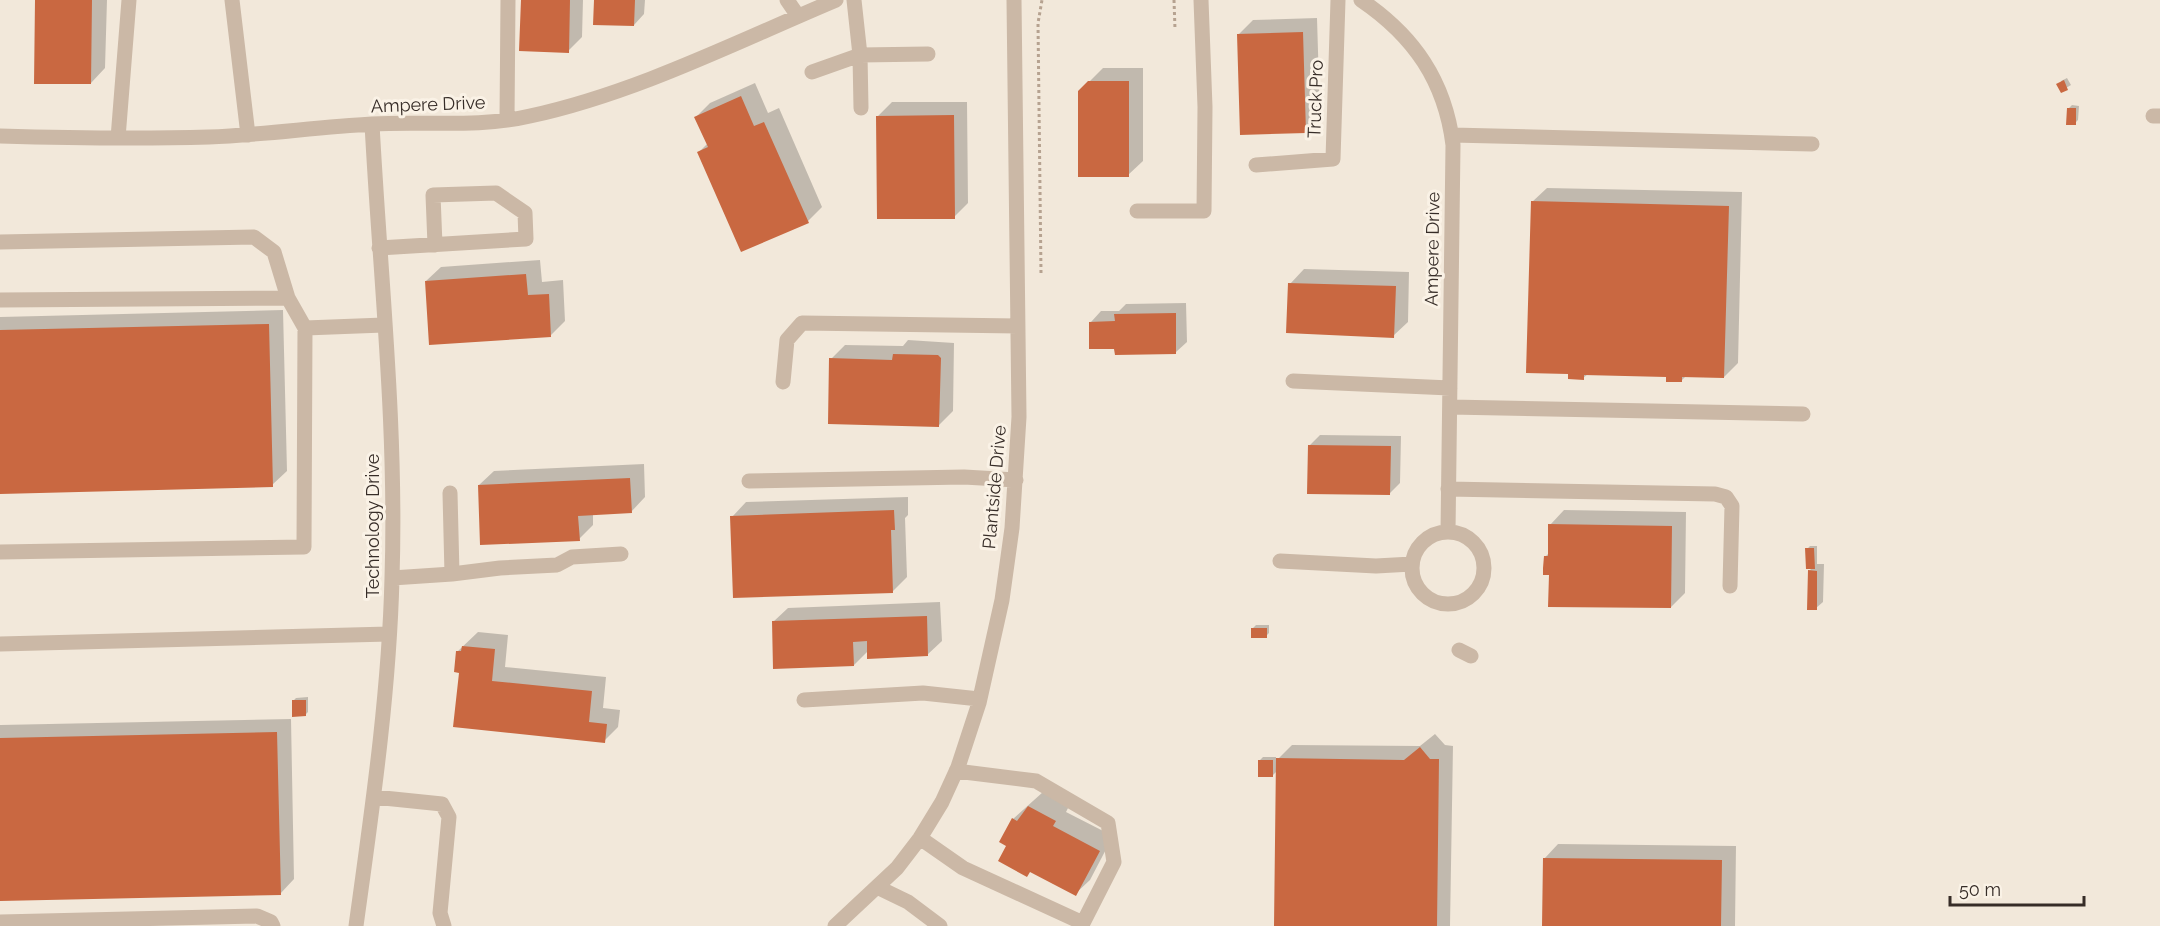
<svg xmlns="http://www.w3.org/2000/svg" width="2160" height="926" font-family="Raleway,sans-serif">
<style>
.shadow{fill:#0003}
.building{fill:#c96841}
.lines{fill:none;stroke-linecap:round;stroke-linejoin:round}
.path{stroke:#b6a290;stroke-width:3;stroke-dasharray:3 3;stroke-linecap:butt}
.minor{stroke:#cbb8a6;stroke-width:15}
.labels{text-anchor:middle;dominant-baseline:central;stroke-width:6;stroke-linejoin:round;paint-order:stroke}
.street-label{font-size:18px;fill:#362c27;stroke:#faf2e6}
</style>
<rect width="100%" height="100%" fill="#f2e8da"/>
<path class="shadow" d="M37,0H107L105,68L91,83Z
M522,0H583L582,37L568,51Z
M595,0H645L644,14L634,25Z
M1317,18L1320,117L1305,131L1239,34L1253,20Z
M1103,68H1143V161L1128,175L1079,92Z
M2067,78L2071,85L2061,91V81Z
M755,83L768,113L779,108L822,207L808,221L699,152L708,143L696,117L710,103Z
M892,102H967L968,203L954,217L878,116Z
M2072,105L2079,106L2078,120L2075,123L2069,108Z
M1547,188L1742,192L1738,363L1724,377L1686,376L1681,381L1667,376L1588,374L1583,378L1532,202Z
M540,260L542,282L563,280L565,321L551,335L426,281L441,267Z
M1304,269L1409,272L1408,322L1393,336L1290,284Z
M1186,303L1187,342L1176,352L1116,348L1091,322L1101,311H1119L1126,304Z
M283,310L287,471L272,485L0,492V317Z
M908,340L954,343L953,411L939,425L831,359L845,345L903,346Z
M1320,435L1401,436L1400,483L1389,494L1309,446Z
M644,464L645,497L631,512L593,513V525L579,539L479,485L494,471Z
M908,497V515L905,518L907,577L892,592L732,517L746,502Z
M1564,510L1686,512L1685,593L1671,607L1550,574L1545,557L1550,552V525Z
M1810,546H1817V564H1824L1823,602L1816,608L1809,571L1813,567L1807,549Z
M940,602L942,641L927,655L869,650L854,665L773,622L788,608Z
M1256,625H1269V633L1266,636L1253,628Z
M478,632L508,635L505,667L606,677L603,708L620,710L618,727L604,741L461,671L458,651Z
M308,697V712L305,715L293,701L296,698Z
M291,719L294,879L280,894L0,899V725Z
M1435,734L1445,745L1453,746L1450,926H1275L1277,771L1272,776L1260,760L1263,757H1276V761L1292,745L1420,746Z
M1043,792L1069,806L1066,812L1113,836L1090,880L1075,894L1008,845L1013,819Z
M1558,844L1736,846L1735,926H1543L1544,859Z"/>
<path class="building" d="M35,0H92L91,84H34Z
M521,0H570L569,53L519,51Z
M594,0H635L634,26L593,25Z
M1303,32L1306,133L1240,135L1237,34Z
M2064,80L2068,90L2061,93L2056,84Z
M1088,81H1129V177H1078V91Z
M741,96L754,126L764,122L809,223L741,252L697,152L708,147L694,117Z
M2067,108H2076V125H2066Z
M954,115L955,219H877L876,116Z
M1531,201L1729,206L1724,378L1682,377V382H1666V377L1584,375V380L1568,379V374L1526,373Z
M526,274L528,295L549,294L551,337L429,345L425,281Z
M1288,283L1396,286L1394,338L1286,333Z
M1176,313V354L1115,355L1114,349H1089V322L1115,321L1114,314Z
M269,324L273,487L0,494V330Z
M893,354L938,355L941,358L939,427L828,424L829,358L892,360Z
M1308,445L1391,446L1390,495L1307,494Z
M630,478L632,513L578,516L580,541L480,545L478,485Z
M894,510L895,530H891L893,593L733,598L730,516Z
M1548,524L1672,526L1671,608L1548,607L1549,575H1543V568L1544,556H1548Z
M1805,548H1814L1815,569H1806Z
M1808,570L1817,571V610H1807Z
M927,616L928,656L867,659V641L853,642L854,666L773,669L772,621Z
M1251,628H1267V638H1251Z
M462,646L495,649L492,681L592,691L589,722L607,724L605,743L453,727L459,673L454,672L456,651H461Z
M292,700H306V716L292,717Z
M277,732L281,895L0,901V738Z
M1420,747L1430,759H1439L1437,926H1274L1276,758L1404,760Z
M1258,760H1273V777H1258Z
M1028,806L1056,821L1053,826L1100,851L1076,896L1030,872L1027,877L998,861L1006,846L999,842L1012,818L1017,821Z
M1543,858L1722,860L1721,926H1542Z"/>
<g class="lines">
<path class="path" d="M1174,0L1175,29
M1041,273L1038,23L1042,0"/>
<path class="minor" d="M232,0L248,135
M787,0L798,16
M854,0L860,55L861,108
M1361,0C1414,36 1445,81 1453,145L1448,532
M812,72L860,55L928,54
M2153,116H2160
M507,120L508,0
M1452,135L1812,144
M0,136C70,138 139,139 209,137C263,135 317,127 372,124C424,121 479,128 530,116C636,93 736,42 836,0
M118,138L129,0
M1256,165L1333,159L1338,0
M1137,211H1204L1205,107L1201,0
M0,242L254,237L274,252L288,298L305,328
M379,248L526,239L525,213L496,193L433,195L435,245
M0,300L288,298
M1293,381L1450,388
M783,382L787,340L802,323L1018,326
M1450,407L1803,414
M749,481L964,477L1016,480
M1448,489L1715,494L1726,497L1732,506L1730,586
M1412 568a36 36 0 1 1 72 0a36 36 0 1 1-72 0Z
M0,552L304,547L305,328L384,325
M1280,561L1376,566L1412,564
M452,574L500,568L557,565L572,557L621,554
M392,578L452,574L450,493
M0,644L389,634
M1459,650L1471,656
M804,700L923,693L979,699
M374,797L442,804L449,817L440,913L444,926
M920,838L963,868L1083,923L1114,862L1108,823L1036,781L956,771
M877,887L908,902L940,926
M0,922L257,916L271,922L273,926
M356,926C372,810 389,695 392,578C397,427 380,275 372,124
M835,926L897,868L920,838L942,802L958,767L979,703L1002,600L1012,528L1019,417L1014,0"/>
</g>
<g class="labels">
<g class="street-label">
<text transform="translate(1315 99) rotate(-88)">Truck Pro</text>
<text transform="translate(428 104) rotate(-2)">Ampere Drive</text>
<text transform="translate(1432 249) rotate(-89)">Ampere Drive</text>
<text transform="translate(994 487) rotate(-85)">Plantside Drive</text>
<text transform="translate(372 526) rotate(-90)">Technology Drive</text>
</g>
</g>
<path d="M1950 896v9h134v-9" fill="none" stroke="#362c27" stroke-width="3"/>
<text x="1959" y="896" font-size="18" fill="#362c27" stroke="#faf2e6" stroke-width="4.5" paint-order="stroke">50 m</text>
</svg>
